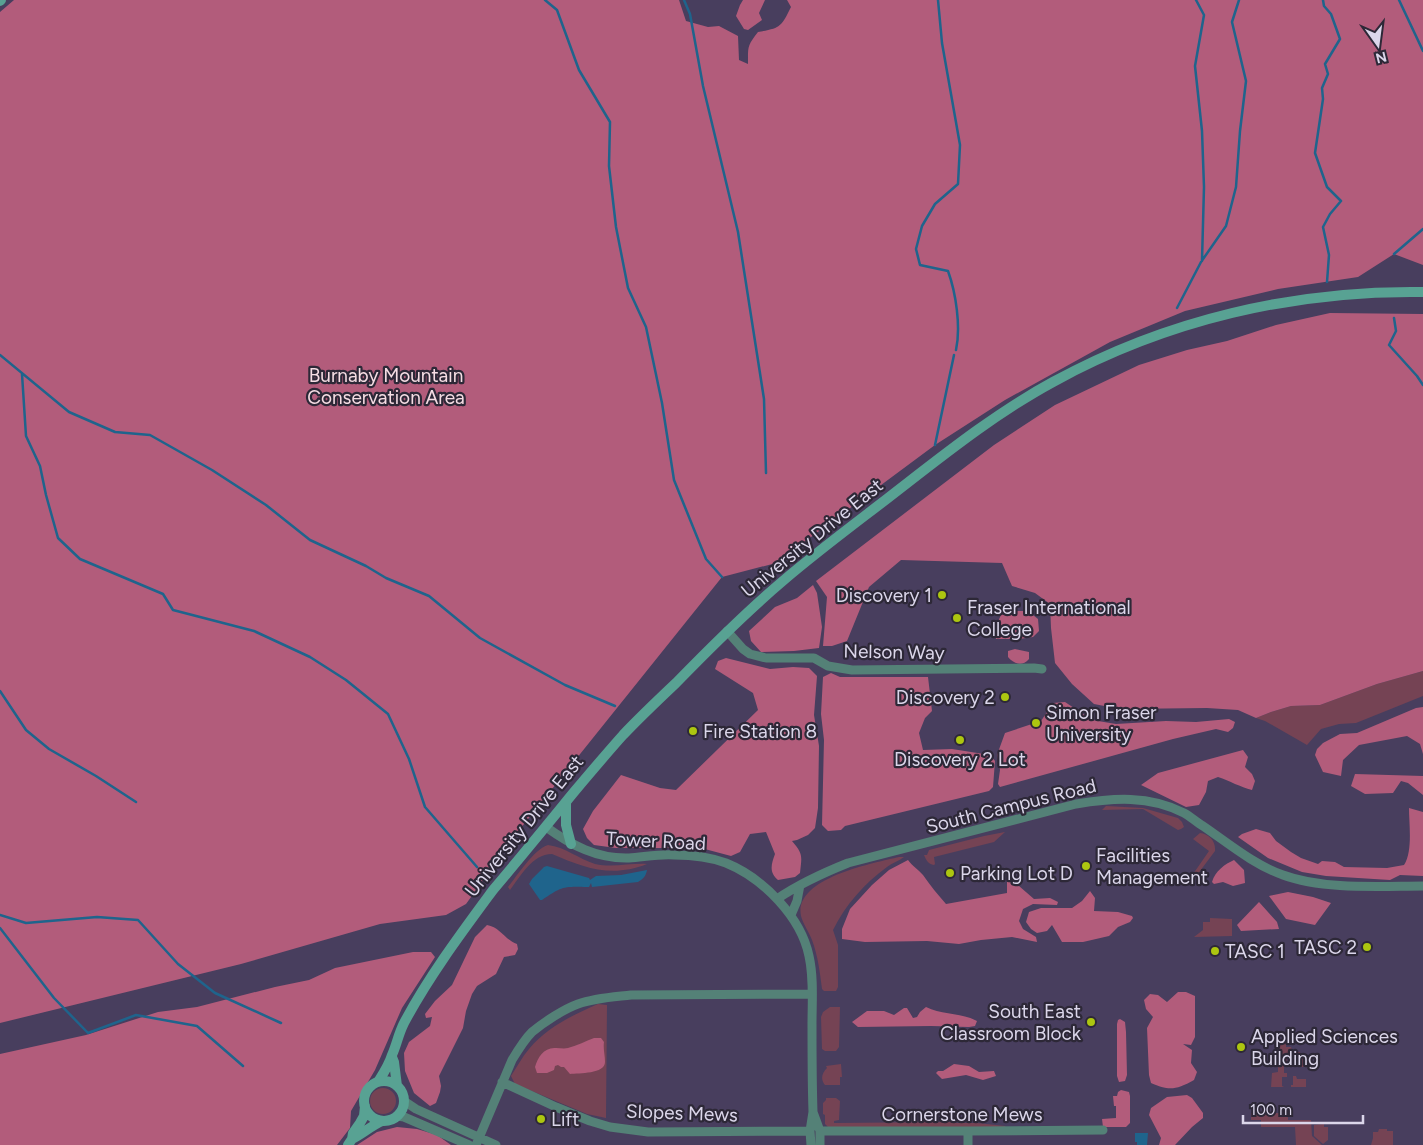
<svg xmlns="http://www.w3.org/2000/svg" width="1423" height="1145" font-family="Figtree,sans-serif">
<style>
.green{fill:#754354}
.forest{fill:#b25c7b}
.water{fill:#1f648c}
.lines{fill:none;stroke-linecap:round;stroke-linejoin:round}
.stream{stroke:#1f648c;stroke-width:2.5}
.street{stroke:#548177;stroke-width:9}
.secondary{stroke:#58a293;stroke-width:10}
.poi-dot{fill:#adc610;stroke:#2d2837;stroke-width:2}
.labels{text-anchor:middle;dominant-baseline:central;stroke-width:4.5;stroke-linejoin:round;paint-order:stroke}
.park-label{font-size:19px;fill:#f6dde4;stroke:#2d2837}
.street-label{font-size:19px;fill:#dbd6ea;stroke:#2d2837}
.poi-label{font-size:19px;fill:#dbd6ea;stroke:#2d2837;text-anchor:start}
</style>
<rect width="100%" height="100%" fill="#483e5e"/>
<path class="green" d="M1423,671V696L1356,723L1339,724L1321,729L1307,745L1265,721L1256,718L1271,712L1291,706L1320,705L1377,684Z
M1106,806L1143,808L1178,818L1182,822L1184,827L1181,829L1178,830L1143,809L1102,810Z
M1005,832L994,842L934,857L935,864L934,865C928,864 926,860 924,855H927L929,850L984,836Z
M1200,833C1209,834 1216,841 1215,851L1194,879L1191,877L1209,851L1193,839Z
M548,845C565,847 579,859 595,864C612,868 630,863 647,864C612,878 584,868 552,854C532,854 520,877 510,890L508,887C517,876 534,849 548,845Z
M899,857H904C899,861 892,863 887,867C864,884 846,904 833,930L838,945V987L836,991H824L822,989C820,973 818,956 812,940C809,932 803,924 801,916C793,878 874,863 899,857Z
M1210,918L1232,919V936L1194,937L1203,930V922H1210Z
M598,1004L607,1005L606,1118L587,1114L515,1084L511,1076C517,1067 522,1057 529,1049C547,1027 573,1015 598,1004Z
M830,1007H840L839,1047L836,1051H825L822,1049L821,1017L823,1012Z
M1278,1043H1286V1047H1291L1294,1056L1287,1057V1065H1284V1073H1287V1077H1282V1086L1284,1087H1271L1272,1073L1278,1072Z
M1296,1052H1300L1301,1056H1305L1306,1064L1303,1067H1294V1065L1302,1064V1062H1296Z
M841,1064L842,1077H840V1085H825C820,1079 822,1073 827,1068L826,1066Z
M1293,1076H1296L1297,1079H1306V1087H1291V1085H1293Z
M370 1101a13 13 0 1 1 26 0a13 13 0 1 1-26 0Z
M826,1098H836L840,1101L839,1120L834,1121V1123L950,1122L953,1123H977L1005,1126L1006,1128L828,1127L825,1124V1115L823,1114V1103L826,1100Z
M1251,1113H1288V1120H1311L1312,1136L1322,1145H1296L1295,1127H1261V1120H1251Z
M1324,1124V1127H1328V1140L1323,1144L1314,1136V1125Z
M1379,1129H1387V1131H1393V1145H1371L1373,1138V1132H1378Z"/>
<path class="forest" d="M14,0H679L686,21L708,27L719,26L738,36L739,60L748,64C748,47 747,46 758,32C781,28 781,27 791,7L787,0H1423V265L1394,254L1358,277L1278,289L1185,311L1110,342L1005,400L935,445L776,563L722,577L520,829L466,904L446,915L380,924L241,964L0,1023V12Z
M743,0H765L759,13L762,20L748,30L744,29L736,16L740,5Z
M1330,313L1423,314V671L1377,684L1320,705L1291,706L1271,712L1256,718L1238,710L1207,708L1120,709L1094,704L1072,684L1055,663L1051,628L1050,604L1035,593L1012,586L1002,563L901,560L869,587L847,641L832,646H823L827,597L816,581L994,445L1055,405L1139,365L1187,350L1227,341L1276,325Z
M813,585L817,593L822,627L819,648L794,651L761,652L751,641L749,631L775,607L797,598Z
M1017,611H1028L1038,619L1039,631L1033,637L1019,639H996L995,628L1001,615Z
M1015,649L1029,652V659C1022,667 1014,664 1008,657V651Z
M726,658L770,669L793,667L809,668L817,676L814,715L819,746L818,808L815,828L808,835L797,840L792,841C803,854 802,855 800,873L795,877L778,880C769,872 771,865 775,854L766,832L750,834L740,852L731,856L701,848H616L594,845L587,838L583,829L593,811L621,775L660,788L676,790L758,710L753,693L715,669L718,661Z
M831,673L840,677H928L932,711L925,718L919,733L923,750L952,749L990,755L995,761L993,787L989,791L845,826L841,830L828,831L822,825L824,740L821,714L823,677Z
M1065,702L1092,720L1116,724L1166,721L1196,722L1229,719L1235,722L1233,728L1228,732L1216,729L1173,739L1000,787L998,784L1000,770L997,755L1005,733L1041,721L1053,703Z
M1423,707V754L1420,744L1407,736L1359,745L1343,760L1341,776L1323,772L1315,755L1317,749L1323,743L1340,734L1357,733L1416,708Z
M1243,750L1248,757L1245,767L1252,774L1255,781L1252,790C1240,787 1230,781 1218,777L1208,781L1206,792L1199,805L1186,807L1141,785L1158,773Z
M1355,774L1423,776V795L1408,783L1401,781L1393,793L1365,794L1351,786Z
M1409,808L1423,812V876L1400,875L1390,880L1326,876L1302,872L1268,858L1238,837L1242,834L1256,829L1270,833L1276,841L1291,852L1301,858L1318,864L1322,861L1335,862L1344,867L1387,868L1404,865C1413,851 1409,824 1409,808Z
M908,860C912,866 918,869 923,875C930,885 938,895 946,904L1007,893V881L1019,886L1034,899L1050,898L1058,902L1057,905L1033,904L1023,909L1019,921L1023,929L1036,937L1037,942L1012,937L981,940L959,944L927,941L865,942L842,939V929L850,909L872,885L889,870Z
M1234,860L1244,870L1245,883L1233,886L1223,882L1214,884L1212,882C1215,871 1225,864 1234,860Z
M1090,891L1095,898L1094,911L1118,912L1132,916L1133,918L1130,922L1118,927L1109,936L1083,942H1062L1052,925L1047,931L1037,933L1031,929L1026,922L1029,912L1041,908H1072L1082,901Z
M1288,892L1313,897L1331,903L1315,925L1286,919L1269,896Z
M1259,902L1277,922L1279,929L1241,931L1237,925Z
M487,925C500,927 505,940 517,944L518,949L515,955L504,957L496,974L477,986L472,994L466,1011L463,1028L439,1076L441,1086L440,1092L436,1103L430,1106L414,1093L405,1071L404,1053L409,1042L430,1026L432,1017L426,1018L425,1014L435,1001L452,985L475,937Z
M413,952H431L435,957L402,1008L375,1070L351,1111L350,1128L337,1145H0V1054L86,1035L158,1012L197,1007L275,987L309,980L335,968Z
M1178,992H1186L1195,996V1037L1191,1045L1183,1044L1192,1050L1191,1063L1197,1072L1194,1080C1176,1090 1169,1091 1151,1083L1149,1075L1147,1028L1153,1017L1146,1009L1144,1000L1150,994L1158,995L1167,1002Z
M926,1007C942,1015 963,1013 977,1021L975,1026L969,1027L931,1026L858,1027L852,1022L867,1011H884L894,1015L904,1008H907L913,1018L917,1017L920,1012Z
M1120,1019L1125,1022L1126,1032L1127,1075L1125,1081L1119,1082L1117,1076V1024L1118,1020Z
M594,1038H601L604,1042C603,1049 605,1055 605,1062C605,1074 579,1073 570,1074L564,1067H561L558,1065L555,1066L554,1070L547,1073H537L535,1067C538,1057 544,1047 556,1048C560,1048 564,1049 568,1048C576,1046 586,1041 594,1038Z
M954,1064L969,1066L979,1072L994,1071L996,1076L983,1080L966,1075L942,1079L936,1073L938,1071H943Z
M1121,1090L1129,1092L1130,1096V1123L1126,1127H1103L1102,1119L1116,1118V1106H1114L1113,1096H1117L1118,1092Z
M1187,1095L1192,1098L1203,1113V1118L1192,1127L1175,1145H1159L1161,1138L1149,1115L1151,1108L1167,1097Z
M397,1127L417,1129L437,1135L451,1145H357L377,1132Z"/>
<path class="water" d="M547,866L589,878L590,880L596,876L621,875L647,870C646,876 643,879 638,882L592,887L591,883L589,887H587C563,886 561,887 542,900H540L529,884L532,879L544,867Z
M1135,1133H1148L1147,1145H1137V1142H1135Z"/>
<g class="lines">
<path class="stream" d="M545,0L557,10L579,70L610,122L609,166L616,227L628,288L646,327L662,403L674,480L706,559L722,577
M684,0L690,14L703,86L738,232L764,399L766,473
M938,0L942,43L960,145L958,184L935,204L922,226L916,249L920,265L948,271C956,293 961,327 956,350
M1196,0L1204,15L1195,66L1202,131L1204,187L1202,261
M1323,0L1324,6L1331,14L1340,39L1325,64L1328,74L1322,88L1323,99L1315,153L1327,187L1341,201L1330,214L1323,227L1329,255L1327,282
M1399,0L1423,51
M1394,254L1423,229
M1177,308L1201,262L1226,226L1236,187L1240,131L1246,81L1232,22L1239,0
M1394,318L1396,331L1389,345L1417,376L1423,385
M0,355L69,412L115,432L150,435L212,470L266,505L310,540L366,566L386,578L429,596L480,638L565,685L615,706
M22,374L26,436L40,466L46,495L58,538L80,559L163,594L173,610L254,631L310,657L346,680L388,714L409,759L425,807L477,867
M935,445L954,355
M0,691L26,730L49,749L96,776L136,802
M0,915L26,923L97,917L138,920L178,964L215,993L281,1023
M0,928L54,998L88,1033L136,1015L197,1026L243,1066"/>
<path class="street" d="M727,631L743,649L750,654L766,658H814L828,666L852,670L1034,668L1042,669
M546,827C571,845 597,859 629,858C644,857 659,854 674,855C692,855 710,857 726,863C763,878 801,917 809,956C814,978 812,1002 812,1024C812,1053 812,1082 813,1112L810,1131L811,1145
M777,899C799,884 823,873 848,863L1076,804C1113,798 1149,795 1184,813C1190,816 1196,822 1203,826C1228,843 1254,865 1283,875C1323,890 1381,886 1423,886
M791,915L797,901L800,885
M502,1082L556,1107L590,1121L610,1127L648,1132L810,1131
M404,1101L416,1109L496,1145
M813,1112L820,1131V1145
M397,1116L404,1117L469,1145
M820,1131H968L1103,1130
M476,1145L512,1060C518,1050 524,1040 532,1032C544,1022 564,1009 578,1004C595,998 614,997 631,995L812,994
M968,1145V1131"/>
<path class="secondary" d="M0,1L1,0
M566,802V825L571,844
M392,1057L394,1062L397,1086
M364 1101a20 20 0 1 1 40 0a20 20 0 1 1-40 0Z
M378,1082C383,1074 389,1065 392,1055C397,1044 398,1035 404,1023C429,976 462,932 493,890C521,857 547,825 574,792C590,773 606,754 623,735C640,717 658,700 676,683C711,647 746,612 784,580C818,551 853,525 888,498C941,457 994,414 1053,382C1166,320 1294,290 1423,292
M352,1139C362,1134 371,1126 382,1121
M348,1145L352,1139L353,1133L360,1123L364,1116L365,1106"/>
</g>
<g class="poi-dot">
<circle cx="942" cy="595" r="5"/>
<circle cx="957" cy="618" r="5"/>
<circle cx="1005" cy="697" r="5"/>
<circle cx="1036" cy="723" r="5"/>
<circle cx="693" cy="731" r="5"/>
<circle cx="960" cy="740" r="5"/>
<circle cx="1086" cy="866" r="5"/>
<circle cx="950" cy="873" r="5"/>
<circle cx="1367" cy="947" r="5"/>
<circle cx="1215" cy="951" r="5"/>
<circle cx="1091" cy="1022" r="5"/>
<circle cx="1241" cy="1047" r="5"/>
<circle cx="541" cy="1119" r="5"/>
</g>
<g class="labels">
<g class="park-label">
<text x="386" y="375">Burnaby Mountain<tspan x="386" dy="22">Conservation Area</tspan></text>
</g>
<g class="street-label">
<text transform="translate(812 538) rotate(-39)">University Drive East</text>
<text transform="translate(894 652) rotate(1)">Nelson Way</text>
<text transform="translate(1011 806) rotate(-14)">South Campus Road</text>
<text transform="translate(524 826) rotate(-51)">University Drive East</text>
<text transform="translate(656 841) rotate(3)">Tower Road</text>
<text transform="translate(682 1113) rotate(2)">Slopes Mews</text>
<text x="962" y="1114">Cornerstone Mews</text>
</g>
<g class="poi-label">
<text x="932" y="595" text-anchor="end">Discovery 1</text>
<text x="967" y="607">Fraser International<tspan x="967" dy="22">College</tspan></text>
<text x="995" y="697" text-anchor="end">Discovery 2</text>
<text x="1046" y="712">Simon Fraser<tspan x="1046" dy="22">University</tspan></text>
<text x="703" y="731">Fire Station 8</text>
<text x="960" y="759" text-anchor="middle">Discovery 2 Lot</text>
<text x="1096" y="855">Facilities<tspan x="1096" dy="22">Management</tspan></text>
<text x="960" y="873">Parking Lot D</text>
<text x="1357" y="947" text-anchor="end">TASC 2</text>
<text x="1225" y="951">TASC 1</text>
<text x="1081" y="1011" text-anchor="end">South East<tspan x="1081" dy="22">Classroom Block</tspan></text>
<text x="1251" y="1036">Applied Sciences<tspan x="1251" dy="22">Building</tspan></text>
<text x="551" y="1119">Lift</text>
</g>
</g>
<g transform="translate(1378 45) rotate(166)" stroke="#2d2837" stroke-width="4" paint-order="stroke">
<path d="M0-4L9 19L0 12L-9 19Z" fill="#dbd6ea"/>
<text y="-8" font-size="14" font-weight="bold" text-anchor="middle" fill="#dbd6ea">N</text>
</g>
<path d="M1243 1115v8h120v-8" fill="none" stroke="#dbd6ea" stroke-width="2.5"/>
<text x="1250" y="1115" font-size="15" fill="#dbd6ea" stroke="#2d2837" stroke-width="4" paint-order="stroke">100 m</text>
</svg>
